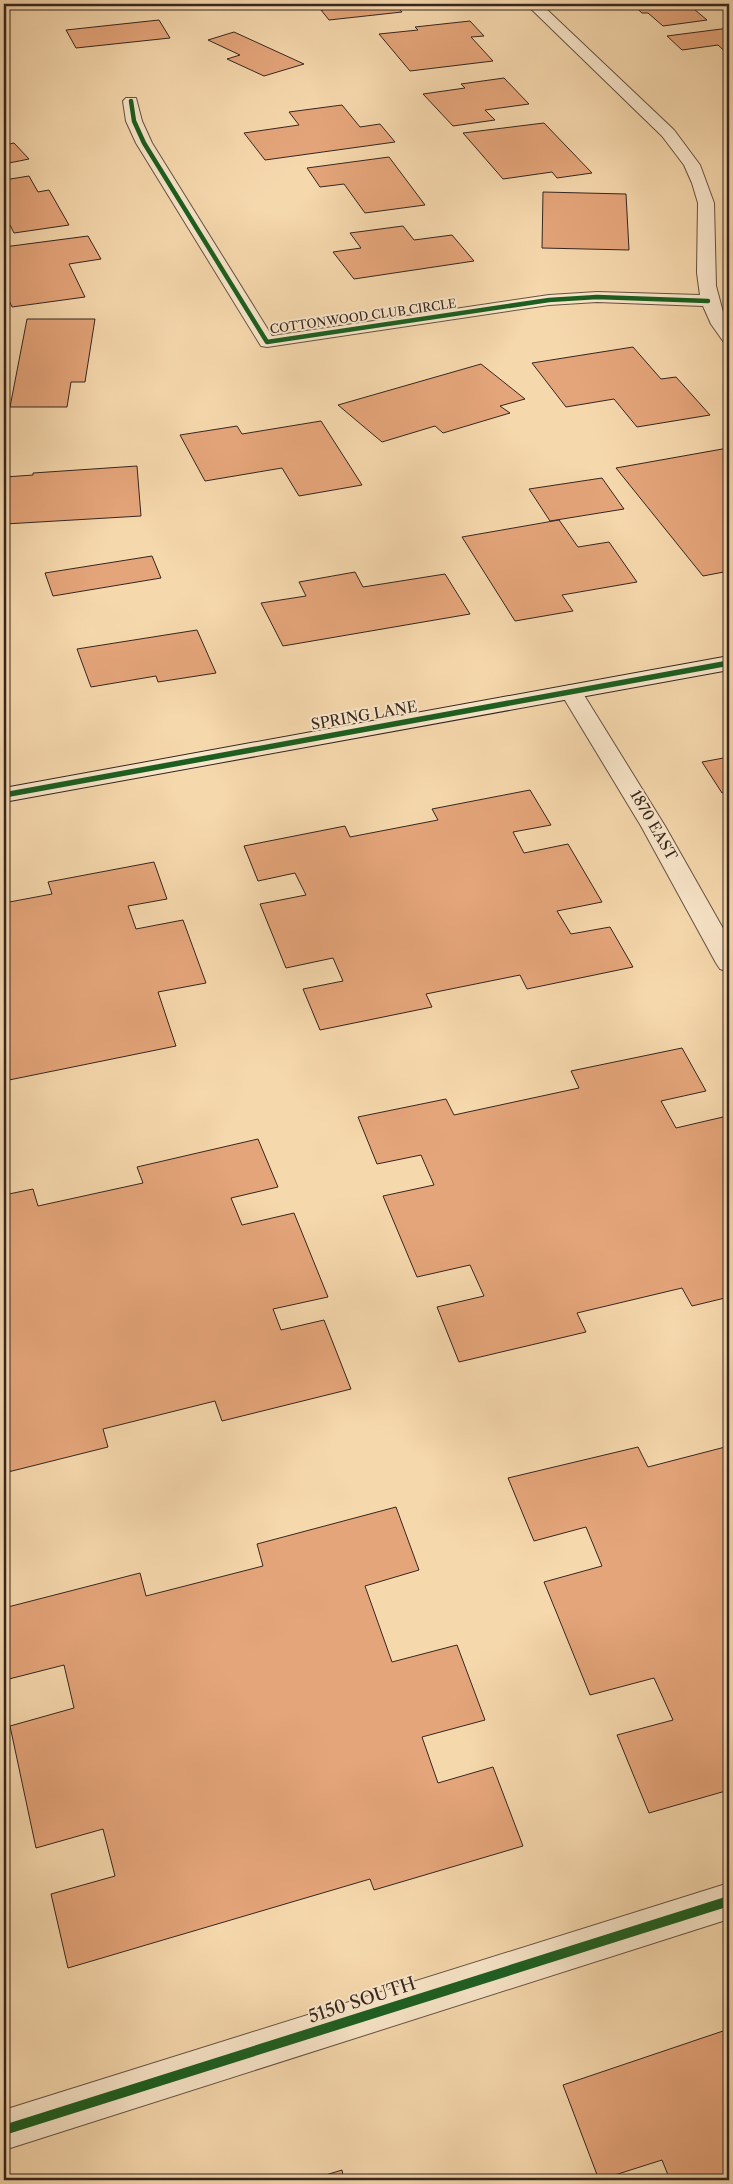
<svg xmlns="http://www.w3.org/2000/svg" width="733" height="2184" font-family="'Libre Caslon Text',serif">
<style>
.building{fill:#e5a57a;stroke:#352620}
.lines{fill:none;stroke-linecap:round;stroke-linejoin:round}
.street-casing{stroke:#655243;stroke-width:2}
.secondary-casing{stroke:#352620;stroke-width:2}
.street{fill:#f9e6ca;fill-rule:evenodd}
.secondary{fill:#f9e6ca;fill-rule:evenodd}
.cycleway-far2-casing{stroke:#f9e6ca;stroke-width:6}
.cycleway-far1-casing{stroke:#f9e6ca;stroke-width:8}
.cycleway-casing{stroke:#f9e6ca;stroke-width:13}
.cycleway-far2{stroke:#1b5e20;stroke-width:4.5}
.cycleway-far1{stroke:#1b5e20;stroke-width:5.5}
.cycleway{stroke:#1b5e20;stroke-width:10}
.labels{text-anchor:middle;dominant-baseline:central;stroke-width:4;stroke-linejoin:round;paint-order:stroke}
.far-street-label{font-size:12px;fill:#352620;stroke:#f9e6ca}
.street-label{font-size:15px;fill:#352620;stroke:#f9e6ca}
.near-street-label{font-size:18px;fill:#352620;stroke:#f9e6ca}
</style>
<rect width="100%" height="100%" fill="#f6d8ad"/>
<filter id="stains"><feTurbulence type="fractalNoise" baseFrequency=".004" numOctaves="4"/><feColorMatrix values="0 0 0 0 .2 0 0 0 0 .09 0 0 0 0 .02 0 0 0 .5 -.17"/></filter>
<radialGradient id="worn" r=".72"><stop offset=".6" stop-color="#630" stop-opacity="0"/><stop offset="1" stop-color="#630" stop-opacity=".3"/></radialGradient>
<path class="building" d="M326,4H395L402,12L329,20L321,10L330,9Z
M632,4H688L707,20L663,26L648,13H642Z
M159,20L170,38L76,48L66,30Z
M470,21L484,36L471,37L493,61L410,71L379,34L418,30L415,27Z
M729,28V55L718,45L682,50L667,36Z
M234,32L304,64L264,76L227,59L240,55L208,40Z
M504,78L529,104L485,110L495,120L453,126L423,94L465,88L461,84Z
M342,105L360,127L380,124L395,142L265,160L244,133L299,125L289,112Z
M544,123L592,173L557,178L552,172L503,179L463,133Z
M14,143L29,159L4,164V145Z
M389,157L425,205L365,213L344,184L320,187L307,168Z
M29,176L38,192L49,190L69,225L14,233L10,225L4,226V180Z
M543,192L626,194L629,250L542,248Z
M403,226L414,240L452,235L474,261L354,279L333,252L361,248L350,233Z
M88,236L101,259L69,264L85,297L12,307L4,289V247Z
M27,319H95L85,382H71L67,407H10Z
M633,347L661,379L676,377L710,415L637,427L614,399L566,407L532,363Z
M481,364L525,399L500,406L510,413L443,433L435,426L382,442L338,405Z
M321,421L362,485L299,496L282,468L205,481L180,435L237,426L242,434Z
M728,448L729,571L703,576L616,468Z
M137,466L141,516L5,524V477L33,475V473Z
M602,478L624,509L550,521L529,489Z
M559,520L578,547L609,542L637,582L562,595L573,611L515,621L462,537Z
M152,556L161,578L53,596L45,573Z
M355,572L363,587L445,574L470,614L283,646L261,603L306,596L299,582Z
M197,630L216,673L158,682L156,676L91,687L77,649Z
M729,757V791L722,793L702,762Z
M530,790L551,825L513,832L524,853L568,844L602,902L557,911L571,934L610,927L633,967L527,989L520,975L426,994L432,1007L320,1030L303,989L343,981L333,958L286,968L260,904L306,895L295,873L258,881L244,846L345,826L350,837L438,820L432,809Z
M154,862L167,899L128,906L136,929L183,920L206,983L158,992L176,1046L4,1081V903L52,894L48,882Z
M682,1048L706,1091L661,1101L676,1128L723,1117L729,1128V1204L724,1205L729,1215V1297L692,1306L682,1288L577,1313L586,1332L459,1362L437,1307L484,1296L470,1265L417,1277L383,1196L434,1185L421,1155L377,1164L358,1117L446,1099L454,1115L579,1088L571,1071Z
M258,1139L278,1187L231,1198L242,1225L294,1213L328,1297L273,1309L281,1330L324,1320L351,1389L222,1421L215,1401L103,1429L108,1447L4,1473V1411H5L4,1195L33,1189L38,1206L143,1183L137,1167Z
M729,1446V1790L649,1813L617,1735L673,1720L654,1678L590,1695L544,1582L602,1566L586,1527L534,1541L508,1478L638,1447L648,1467Z
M396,1507L419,1570L365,1586L392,1662L457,1645L485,1720L422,1737L438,1783L493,1767L523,1846L374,1890L370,1879L68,1968L51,1894L115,1876L103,1829L36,1848L10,1726L74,1708L64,1665L9,1679L4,1657V1608L140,1573L146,1596L263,1566L257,1544Z
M729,2029V2180H670L662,2160L599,2180L563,2085Z
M342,2170L344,2180H309Z"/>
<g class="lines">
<g class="street-casing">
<path id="street" d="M526,4H541L674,130L700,165L714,203L716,286L723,312L729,324V342L723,341L711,324L703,306L597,302L549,305L267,347L261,346L136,143L126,121L123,101L126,98H136L142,121L152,143L272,336L549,295L597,292L700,295L697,273L698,203L692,183L684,165L662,136Z
M571,685L579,687L665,826L729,939V972L720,969L716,963L641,826L560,692L563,687Z
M729,1883V1919L4,2150V2110Z"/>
</g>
<g class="secondary-casing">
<path id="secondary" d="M729,656V670L4,802V788Z"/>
</g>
<use href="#street" class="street"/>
<use href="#secondary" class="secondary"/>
<g class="cycleway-far2-casing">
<path id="cycleway-far2" d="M131,101L134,121L144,143L267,342L549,300L597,297L708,301"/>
</g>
<g class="cycleway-far1-casing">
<path id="cycleway-far1" d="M4,795L729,663"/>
</g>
<g class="cycleway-casing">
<path id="cycleway" d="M4,2130L729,1901"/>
</g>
<use href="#cycleway-far2" class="cycleway-far2"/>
<use href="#cycleway-far1" class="cycleway-far1"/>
<use href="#cycleway" class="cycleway"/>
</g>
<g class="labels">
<g class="far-street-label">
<text transform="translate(363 316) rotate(-8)">COTTONWOOD CLUB CIRCLE</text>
</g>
<g class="street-label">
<text transform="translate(364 715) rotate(-10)">SPRING LANE</text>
<text transform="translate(654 825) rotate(60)">1870 EAST</text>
</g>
<g class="near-street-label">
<text transform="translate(362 2000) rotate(-18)">5150 SOUTH</text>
</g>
</g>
<rect width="733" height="2184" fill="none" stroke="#f6d8ad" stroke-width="20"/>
<rect x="5" y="5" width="723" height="2174" fill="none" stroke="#352620" stroke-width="2.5"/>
<rect x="10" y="10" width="713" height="2164" fill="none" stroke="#352620"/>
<rect width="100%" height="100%" filter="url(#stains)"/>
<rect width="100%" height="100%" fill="url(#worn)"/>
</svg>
